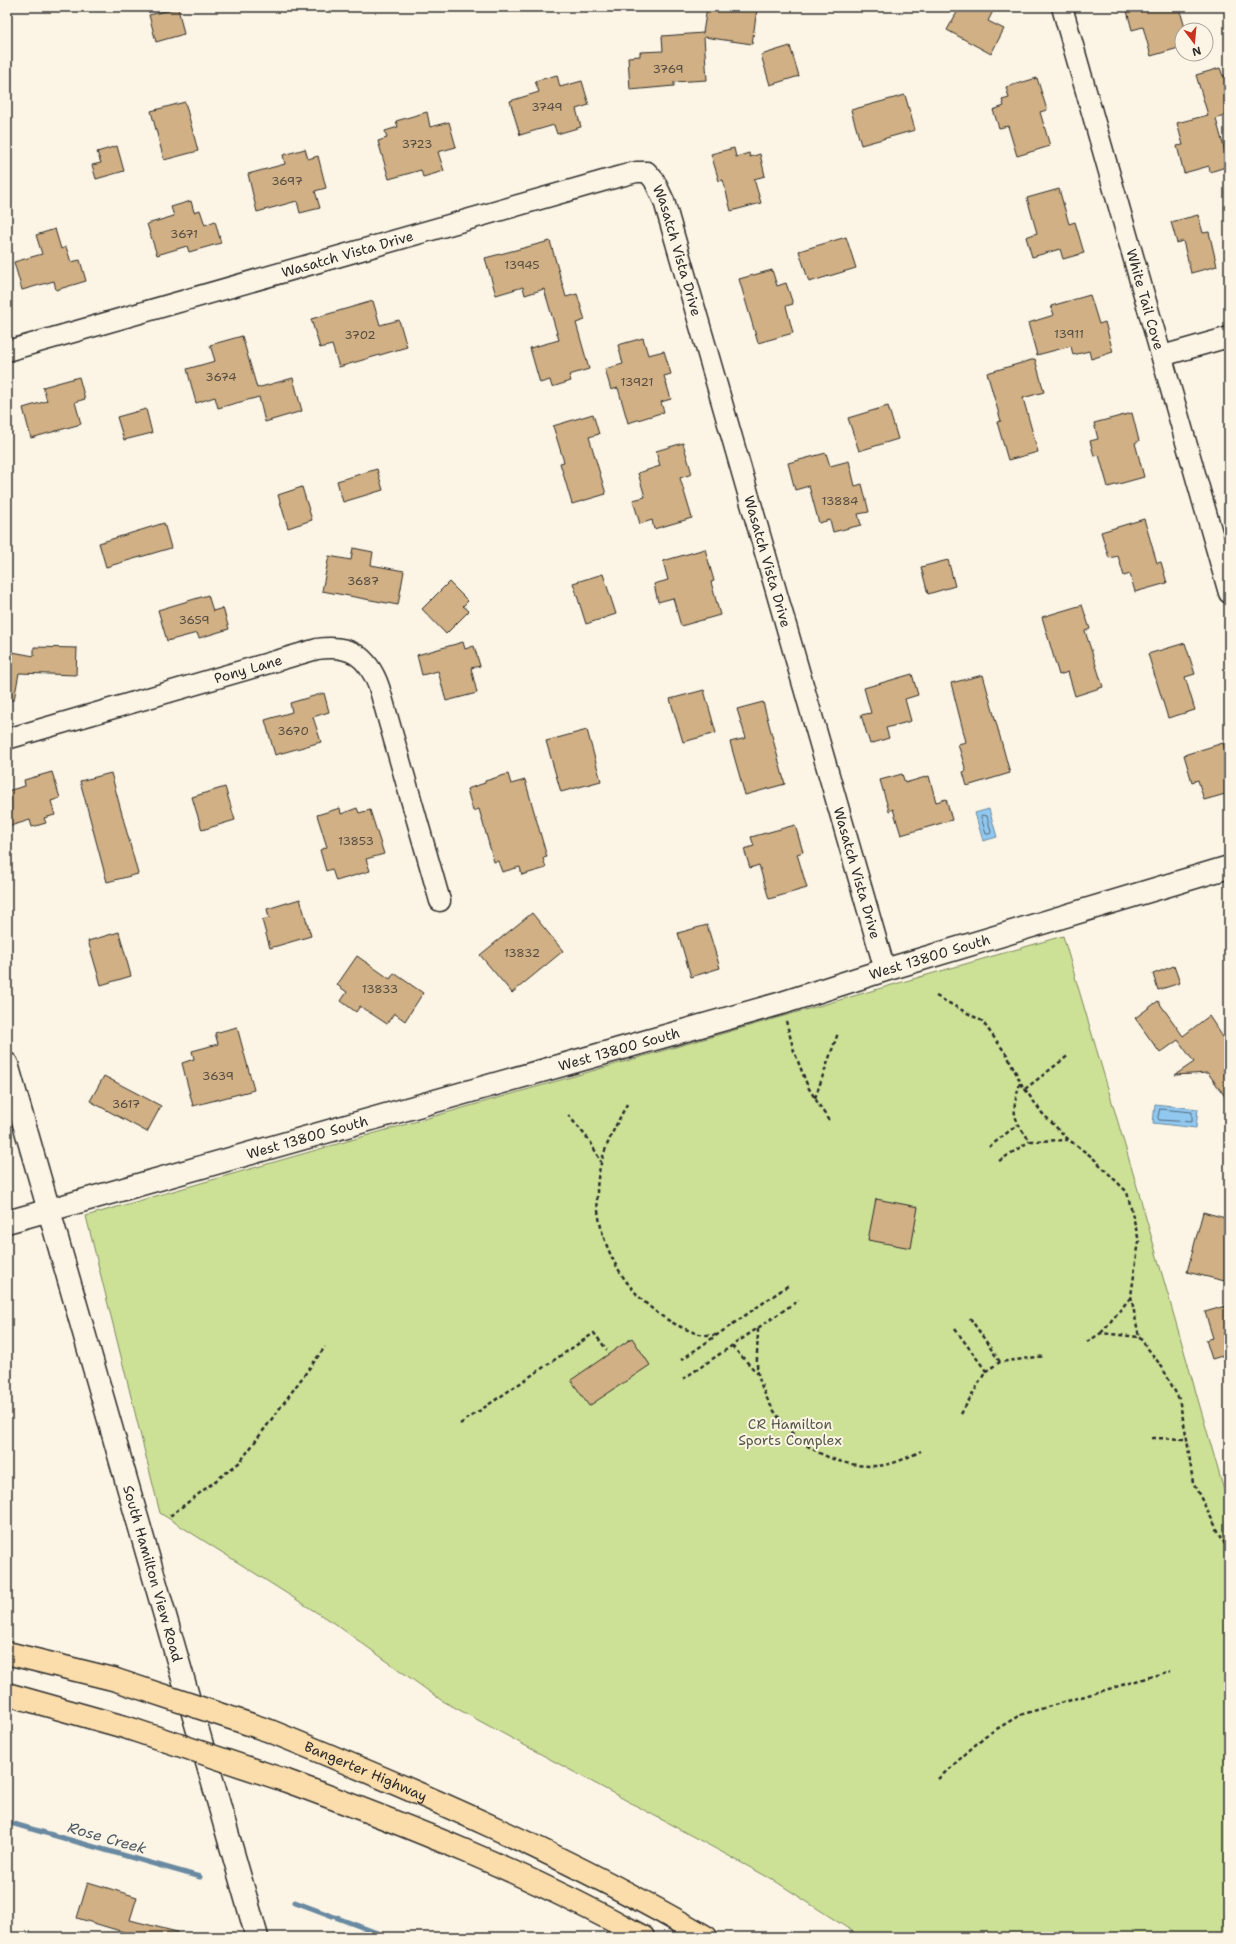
<svg xmlns="http://www.w3.org/2000/svg" width="1236" height="1944" font-family="'Shantell Sans',sans-serif">
<style>
.green{fill:#cce196;stroke:#7c8660}
.water{fill:#91c8f0;stroke:#6889a1}
.lines{fill:none;stroke-linecap:round;stroke-linejoin:round}
.shore{stroke:#546a7a;stroke-width:1}
.stream{stroke:#6889a1;stroke-width:5}
.building{fill:#d0b084;stroke:#2b2b2b}
.minor-casing{stroke:#2b2b2b;stroke-width:23}
.tertiary-casing{stroke:#2b2b2b;stroke-width:25}
.motorway-casing{stroke:#2b2b2b;stroke-width:25}
.path{stroke:#2b2b2b;stroke-width:2.5;stroke-dasharray:4 3;stroke-linecap:butt}
.minor{stroke:#fcf5e5;stroke-width:20}
.tertiary{stroke:#fcf5e5;stroke-width:22}
.motorway{stroke:#faddab;stroke-width:22}
.motorway-bridge-casing{stroke:#2b2b2b;stroke-width:25;stroke-linecap:butt}
.motorway-bridge{stroke:#faddab;stroke-width:22}
.labels{text-anchor:middle;dominant-baseline:central;stroke-width:4;stroke-linejoin:round;paint-order:stroke}
.number-label{font-size:12px;fill:#544c41}
.street-label{font-size:14px;fill:#2b2b2b;stroke:#fcf5e5}
.park-label{font-size:14px;fill:#535846;stroke:#fcf5e5}
.water-label{font-size:15px;font-style:italic;fill:#4a5a66;stroke:#fcf5e5}
</style>
<rect width="100%" height="100%" fill="#fcf5e5"/>
<filter id="ink" filterUnits="userSpaceOnUse"><feTurbulence type="fractalNoise" baseFrequency=".025" numOctaves="2"/><feDisplacementMap in="SourceGraphic" scale="8" xChannelSelector="R" yChannelSelector="G"/><feConvolveMatrix kernelMatrix="1 2 1 2 8 2 1 2 1" color-interpolation-filters="sRGB"/></filter>
<g filter="url(#ink)">
<path class="green" d="M1063,936L1138,1190L1229,1508V1937H861L775,1881L441,1700L338,1626L160,1513L86,1216Z"/>
<path class="water" d="M989,809L997,837L983,841L975,813Z
M1155,1104L1198,1109L1196,1128L1153,1123Z"/>
<g class="lines">
<path class="shore" d="M982,815L987,816L991,832L990,834H986L981,817Z
M1160,1109L1192,1112V1122L1159,1120L1158,1118Z"/>
<path class="stream" d="M7,1822L200,1877
M295,1902L388,1937"/>
</g>
<path class="building" d="M707,7H740L757,9L752,44L704,37L707,80L674,82V86L630,90L628,57L640,56V52L663,51L662,36L703,33Z
M960,7H995L988,21L1004,29L991,54L947,30Z
M1126,7H1179L1185,28L1179,30L1182,47L1151,56L1143,27L1132,30Z
M178,8L184,34L156,42L149,15Z
M790,46L799,76L770,85L761,55Z
M1220,68L1223,76L1229,74V114L1216,119L1229,166L1210,172L1209,166L1184,173L1177,146L1183,145L1177,123L1208,115L1196,75Z
M557,75L560,87L582,81L589,105L576,109L581,127L557,134L554,125L520,135L510,101L539,92L535,81Z
M1037,78L1047,110L1040,112L1050,146L1017,156L1008,126L999,128L993,110L1004,106L1002,100L1009,98L1006,87Z
M905,95L915,130L861,145L851,110Z
M185,102L198,151L164,160L151,111Z
M427,112L430,127L449,122L456,147L438,152L444,171L423,177L421,170L389,179L378,141L387,138L385,131L398,127L396,121Z
M117,146L124,171L96,179L92,165L101,163L97,152Z
M734,148L736,157L749,153L750,157L760,154L765,176L754,179L761,203L731,211L723,180L719,181L711,154Z
M305,149L308,159L318,156L326,188L315,191L320,208L300,213L297,201L257,212L248,174L285,164L283,155Z
M1059,189L1069,224L1075,222L1084,253L1063,259L1060,249L1032,257L1026,237L1037,233L1027,198Z
M191,201L194,212L200,210L205,225L215,221L221,243L189,252L187,246L157,255L147,224L174,216L171,207Z
M1198,215L1203,233L1209,232L1217,266L1191,273L1183,241L1177,243L1171,222Z
M55,229L61,249L66,247L71,262L80,260L86,281L56,290L54,281L22,290L14,262L42,254L36,235Z
M846,237L856,268L809,282L799,251Z
M550,241L566,297L577,294L585,320L576,323L589,369L569,375L571,381L552,387L550,380L540,383L530,348L559,340L544,289L525,295L523,287L496,295L485,258Z
M772,270L777,286L786,283L793,304L786,306L793,333L758,343L739,279Z
M1090,295L1099,324L1105,322L1113,352L1091,359L1089,351L1073,355L1071,346L1037,355L1028,323L1054,315L1051,306Z
M373,301L380,325L399,320L407,347L339,367L332,345L320,348L311,319Z
M242,336L257,388L293,378L302,411L265,422L259,397L218,408L215,397L196,403L187,369L215,361L210,345Z
M643,338L648,355L664,351L671,374L664,376L671,399L661,402L664,412L628,423L618,388L611,390L605,369L623,364L618,345Z
M1035,359L1044,392L1023,398L1038,452L1008,460L997,422L1001,421L987,373Z
M79,377L85,399L75,402L81,424L31,438L23,408L47,401L43,387Z
M888,406L898,439L859,451L848,418Z
M146,409L152,433L124,440L117,417Z
M1132,413L1139,441L1135,443L1144,477L1108,487L1099,455L1094,456L1090,441L1098,439L1094,423Z
M593,414L599,434L589,437L606,494L572,504L560,463L564,462L553,426Z
M683,443L692,474L680,478L692,518L654,529L652,520L640,524L633,500L645,497L638,473L660,466L656,451Z
M826,453L830,466L849,461L855,486L862,484L869,512L858,514L861,525L833,532L830,520L819,523L809,486L795,490L788,463Z
M377,469L383,490L343,502L337,481Z
M302,487L312,520L288,528L278,495Z
M1144,519L1157,563L1161,562L1167,583L1135,592L1130,574L1124,576L1118,556L1109,558L1101,532Z
M164,523L171,548L106,567L99,543Z
M353,548L373,552L371,565L404,571L398,605L322,591L329,556L351,560Z
M705,549L714,581L711,582L720,615L681,626L673,598L658,602L654,584L668,580L663,561Z
M948,560L955,586L928,594L921,567Z
M603,574L616,614L586,624L573,583Z
M449,582L468,601L463,606L469,611L446,634L422,609Z
M208,595L213,611L223,608L229,629L199,638L197,633L167,641L158,610Z
M1082,605L1090,629L1085,631L1103,687L1075,696L1068,672L1059,675L1042,617Z
M463,642L465,649L474,646L480,666L471,668L477,693L446,701L438,671L422,675L417,655Z
M1185,643L1195,674L1185,677L1195,710L1168,718L1148,654Z
M34,647L77,648L76,675L19,673L14,700H7V651L34,656Z
M912,674L918,695L905,699L911,721L886,728L889,738L870,744L861,715L871,713L864,688Z
M983,675L1010,773L967,786L963,772L966,771L958,744L966,742L951,683Z
M704,690L716,733L683,742L670,699Z
M324,693L329,712L313,717L321,742L275,755L265,720L292,712L290,703Z
M763,702L785,784L745,795L730,742L746,738L737,709Z
M587,730L601,781L561,792L546,741Z
M1223,743L1229,762V793L1204,800L1198,780L1192,782L1184,755Z
M52,772L60,798L51,801L55,815L44,818L46,823L32,827L30,820L7,827V791L25,786L24,780Z
M111,773L138,874L107,882L80,781Z
M508,774L511,784L525,780L547,857L543,858L546,868L522,875L520,867L502,872L498,861L494,862L479,809L473,811L467,789L485,783V781Z
M902,774L905,783L929,776L936,802L946,799L952,820L901,835L893,809L889,811L880,780Z
M225,787L235,820L202,830L192,797Z
M340,808L341,814L357,808L359,813L370,810L384,854L366,859L370,871L336,881L332,869L326,871L320,850L327,847L317,815Z
M795,825L803,852L797,854L807,888L769,899L759,865L750,868L744,849L754,846L751,837Z
M300,899L311,936L270,948L262,920L269,918L267,909Z
M532,913L563,951L512,993L480,955Z
M707,925L720,968L691,977L678,933Z
M119,932L131,976L101,985L88,941Z
M357,956L390,979L394,973L423,993L405,1021L394,1013L387,1024L360,1006L356,1012L341,1001L347,992L337,985Z
M1174,966L1180,983L1158,990L1153,974Z
M1158,1001L1183,1036L1209,1016L1221,1034L1229,1047V1102L1208,1073L1175,1075L1194,1062L1178,1040L1160,1053L1135,1018Z
M237,1027L254,1090L193,1106L182,1063L194,1059L192,1051L218,1044L215,1033Z
M104,1076L161,1106L147,1132L90,1101Z
M876,1199L918,1207L911,1248L868,1240Z
M1203,1212L1229,1219V1282L1187,1272Z
M1229,1305V1354L1212,1359L1206,1340L1213,1338L1205,1312Z
M632,1338L650,1365L589,1406L571,1380Z
M88,1882L137,1897L130,1920L177,1932L176,1937H140L77,1918Z"/>
<g class="lines">
<g class="minor-casing">
<g id="minor">
<path id="s1" d="M1062,7L1229,593"/>
<path id="s2" d="M7,351L603,181L636,172H647L654,180L664,201L885,970"/>
<path d="M1162,356L1229,337"/>
<path id="s3" d="M7,739L317,649C350,644 368,656 379,687L440,901"/>
</g>
</g>
<g class="tertiary-casing">
<g id="tertiary">
<path id="s4" d="M7,1064L257,1937"/>
<path id="s5" d="M7,1222L782,1003L885,970L1229,867"/>
</g>
</g>
<g class="motorway-casing">
<g id="motorway">
<path d="M7,1653L113,1679"/>
<path d="M7,1694L128,1728"/>
<path id="s6" d="M270,1731C419,1792 567,1856 706,1937"/>
<path d="M284,1780C407,1825 528,1873 643,1937"/>
</g>
</g>
<path class="path" d="M936,996L982,1021L1007,1055L1022,1085L1042,1113L1069,1140L1092,1157L1127,1192L1139,1241L1131,1296L1139,1337L1162,1367L1179,1399L1187,1439L1193,1483L1229,1552
M786,1021L794,1051L808,1087L829,1121
M1020,1083C1012,1111 1011,1117 1030,1141L1068,1140
M1025,1089L1069,1055
M815,1098L838,1033
M627,1104C615,1127 604,1147 599,1172C587,1239 631,1312 696,1333C702,1335 710,1335 717,1335
M568,1115L590,1141L601,1162
M989,1147L1017,1125
M999,1161L1030,1141
M970,1318L1000,1362
M758,1329C758,1344 755,1363 759,1378C774,1429 820,1467 874,1466C890,1466 907,1458 921,1451
M955,1329L986,1371
M1101,1333L1131,1297
M1087,1342L1101,1333L1139,1337
M732,1346L759,1375
M681,1360L789,1285
M683,1379L799,1300
M961,1414L986,1371L1000,1362L1045,1356
M460,1424L594,1333L607,1350
M1152,1438L1187,1439
M170,1516L240,1462L325,1347
M938,1779L985,1736L1020,1715L1170,1671"/>
<use href="#minor" class="minor"/>
<use href="#tertiary" class="tertiary"/>
<use href="#motorway" class="motorway"/>
<g class="motorway-bridge-casing">
<path id="motorway-bridge" d="M113,1679L270,1731
M128,1728L284,1780"/>
</g>
<use href="#motorway-bridge" class="motorway-bridge"/>
</g>
</g>
<g class="labels">
<g class="number-label">
<text x="668" y="69">3769</text>
<text x="547" y="107">3749</text>
<text x="417" y="144">3723</text>
<text x="287" y="181">3697</text>
<text x="184" y="234">3671</text>
<text x="522" y="265">13945</text>
<text x="1069" y="334">13911</text>
<text x="360" y="335">3702</text>
<text x="221" y="377">3674</text>
<text x="637" y="382">13921</text>
<text x="840" y="501">13884</text>
<text x="363" y="581">3687</text>
<text x="194" y="620">3659</text>
<text x="293" y="731">3670</text>
<text x="356" y="841">13853</text>
<text x="522" y="953">13832</text>
<text x="380" y="989">13833</text>
<text x="218" y="1076">3639</text>
<text x="126" y="1104">3617</text>
</g>
<g class="street-label">
<text stroke="none"><textPath href="#s2" startOffset="750">Wasatch Vista Drive</textPath></text>
<text stroke="none"><textPath href="#s2" startOffset="354">Wasatch Vista Drive</textPath></text>
<text stroke="none"><textPath href="#s1" startOffset="304">White Tail Cove</textPath></text>
<text stroke="none"><textPath href="#s2" startOffset="1074">Wasatch Vista Drive</textPath></text>
<text stroke="none"><textPath href="#s3" startOffset="251">Pony Lane</textPath></text>
<text stroke="none"><textPath href="#s2" startOffset="1398">Wasatch Vista Drive</textPath></text>
<text stroke="none"><textPath href="#s5" startOffset="960">West 13800 South</textPath></text>
<text stroke="none"><textPath href="#s5" startOffset="636">West 13800 South</textPath></text>
<text stroke="none"><textPath href="#s5" startOffset="312">West 13800 South</textPath></text>
<text stroke="none"><textPath href="#s4" startOffset="530">South Hamilton View Road</textPath></text>
<text stroke="none"><textPath href="#s6" startOffset="104">Bangerter Highway</textPath></text>
</g>
<g class="park-label">
<text x="790" y="1424">CR Hamilton<tspan x="790" dy="16">Sports Complex</tspan></text>
</g>
<g class="water-label">
<text transform="translate(107 1838) rotate(16)">Rose Creek</text>
</g>
</g>
<rect width="1236" height="1944" fill="none" stroke="#fcf5e5" stroke-width="24"/>
<rect x="12" y="12" width="1212" height="1920" fill="none" stroke="#2b2b2b" stroke-width="1.5" filter="url(#ink)"/>
<g transform="translate(1194 42) rotate(164)"><circle r="19" fill="#fcf5e5" stroke="#a8a49b"/>
<path d="M0-3L7 15L0 10L-7 15Z" fill="#c8321e"/>
<text y="-6" font-size="11" font-weight="bold" text-anchor="middle" fill="#2b2b2b">N</text>
</g>
</svg>
